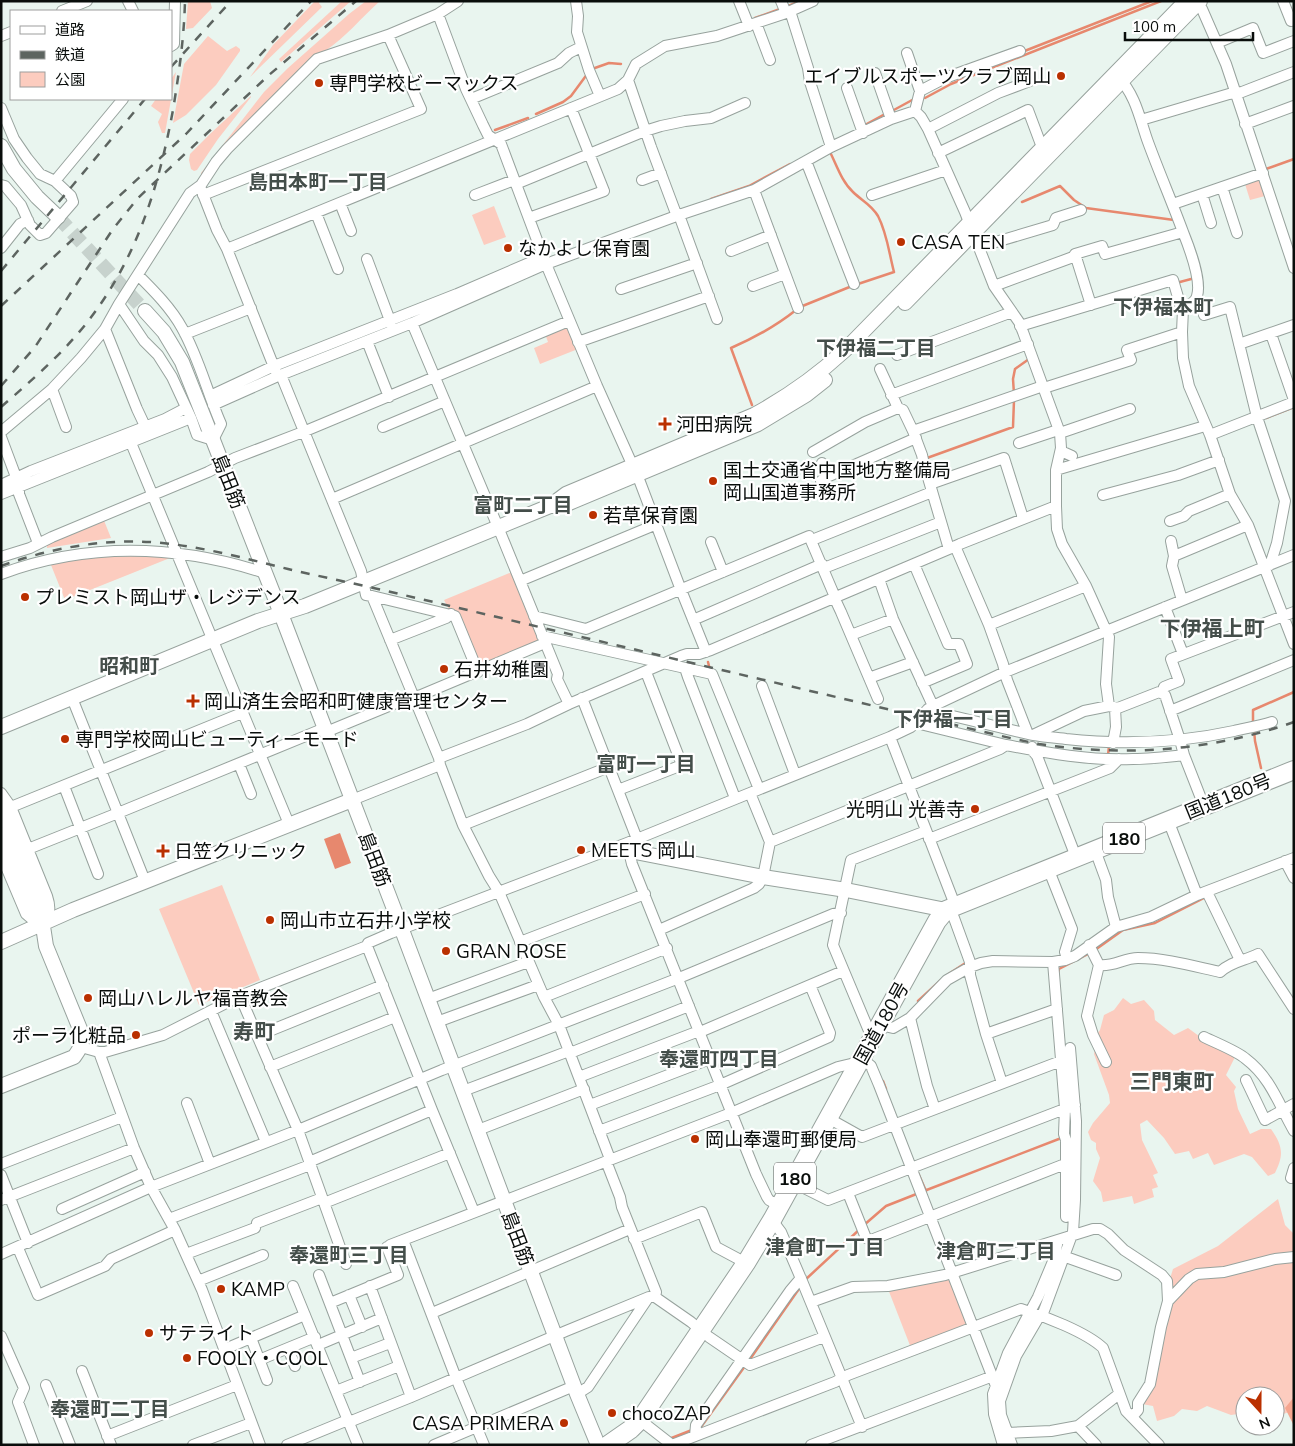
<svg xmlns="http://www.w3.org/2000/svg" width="1295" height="1446" font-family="Mulish,'Noto Sans JP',sans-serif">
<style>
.green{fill:#fcccbf}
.forest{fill:#f5a690}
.water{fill:#e7886e}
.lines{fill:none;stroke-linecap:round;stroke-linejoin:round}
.stream{stroke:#e7886e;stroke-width:2.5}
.secondary-tunnel{stroke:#c7d2cd;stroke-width:14;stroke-dasharray:14 7;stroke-linecap:butt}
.street-casing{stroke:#97a29d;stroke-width:12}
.secondary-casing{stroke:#97a29d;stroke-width:16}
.highway-casing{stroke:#97a29d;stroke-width:20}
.street{stroke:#fff;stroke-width:10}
.secondary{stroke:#fff;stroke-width:14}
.highway{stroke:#fff;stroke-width:18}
.rail{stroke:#5d6460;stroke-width:2.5;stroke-dasharray:9 9;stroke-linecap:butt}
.poi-dot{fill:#ba3000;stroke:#fff;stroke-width:2}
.labels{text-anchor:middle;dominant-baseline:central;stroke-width:4.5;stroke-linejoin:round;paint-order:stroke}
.shield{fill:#fff;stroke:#535654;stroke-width:1}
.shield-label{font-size:18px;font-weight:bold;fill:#090d0b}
.poi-label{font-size:19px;fill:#090d0b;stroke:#fff;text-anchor:start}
.street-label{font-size:19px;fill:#090d0b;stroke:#fff}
.neighbourhood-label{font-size:20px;font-weight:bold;fill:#444e4a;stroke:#fff}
.quarter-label{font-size:21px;font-weight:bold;fill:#444e4a;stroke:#fff}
</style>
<rect width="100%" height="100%" fill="#e9f5ef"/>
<path class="green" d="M188,1H210L212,8L193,28L186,29Z
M315,1H320L319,3L322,7L250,77L273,45Z
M342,1H351L281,62L279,59Z
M366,1H380C361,18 346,37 325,51L203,176H201V173L264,92L288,68L349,14Z
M208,36L227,51L236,46L240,49V51L216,85L186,115L173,123L184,64Z
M176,72L165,133H162L158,122L162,114L151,106L156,99H171V79Z
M251,96V97L218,139L197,170L194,171L191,169L189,160L190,154L211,133Z
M1259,179L1265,196L1250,200L1245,184Z
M494,206L506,237L484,245L472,215Z
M569,325L578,349L540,364L534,348L548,342L545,334Z
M103,518L111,538L47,548V542Z
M156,555L170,558L65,600L51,565L76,558Z
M512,572L541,642L481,666L478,664L444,600Z
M222,885L260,980L199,1005L159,909Z
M1123,998L1131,1004L1144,1000L1154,1011L1155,1020L1174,1035L1188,1028L1203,1039L1235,1057L1226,1075L1236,1087L1234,1091L1238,1109L1250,1134L1261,1129H1271C1283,1146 1284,1155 1275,1173L1268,1176L1252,1157L1244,1154L1214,1165L1208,1153L1193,1159L1189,1151L1175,1154L1164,1138L1147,1120L1140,1124L1142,1140L1158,1173L1153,1175L1158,1187L1152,1189L1154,1197L1134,1204L1132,1196L1103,1202L1101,1192L1093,1181L1100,1158L1096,1149V1143L1091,1140L1088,1132L1093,1123L1110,1103L1109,1095L1094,1054L1097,1040L1096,1035L1100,1030L1104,1015L1114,1010Z
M1278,1199L1285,1225L1294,1234V1413L1289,1412L1275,1417V1396H1245V1413L1231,1415L1207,1406L1197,1411L1182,1409L1174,1416L1157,1421L1153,1406L1142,1404L1169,1282L1173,1269L1218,1246Z
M948,1278L952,1280L968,1322L967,1326L911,1348L888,1289Z"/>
<path class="forest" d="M1294,1397V1426L1285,1408Z"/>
<path class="water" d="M340,833L351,863L335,869L324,839Z"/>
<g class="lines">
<path class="stream" d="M786,7L800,1
M755,18L780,9
M1022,52L1152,1
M592,69L609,63L621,64
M925,98L951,84L1161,1
M892,111L914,99
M536,114L563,102L571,96L588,73
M863,126L885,114
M495,130L528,118
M1266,169L1294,159
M711,199L749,186L790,164
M1022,202L1060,186L1074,200L1086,208L1174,220
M1176,283L1195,278
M800,307L852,286L894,272C889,253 887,233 878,216C871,204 862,201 853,192C842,182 837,166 830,152
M1014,394L1013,379L1015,369L1029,359
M752,405L731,348C754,338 776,326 796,310
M1266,418L1294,407
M927,458L1013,427L1014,400
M708,662L710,670
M1253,724V710L1294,692
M1254,730L1255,741L1261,768
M1108,755L1109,746
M1095,950L1123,930L1155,923L1204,898
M1058,973L1059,969L1090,953
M947,975L967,962
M918,1001L941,980
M883,1081L886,1089
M1071,1113V1140
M918,1173L926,1191
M924,1191L1064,1137
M864,1225L886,1206L919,1193
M805,1280L860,1229
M1037,1312L1043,1301
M748,1362L801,1286
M699,1428L701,1427L745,1366
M669,1439L692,1430"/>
<path class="secondary-tunnel" d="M58,217L145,311"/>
<g class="street-casing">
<path id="street" d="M128,1L133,11
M576,1L578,16L577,32L589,70L600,96
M739,1L749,26
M781,1L786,13
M1193,1L1202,9L1226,64L1294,268
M1283,1L1291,21
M62,11L87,1
M790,11L808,68L810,82L831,147
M438,14L466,89L483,125L488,135L501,144L546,264L597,386L640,482L681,590L706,652
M756,23L770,60
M1,36L11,32
M1217,43L1253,28L1263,53L1294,41
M171,46L174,44L175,1
M907,53L920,91
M875,73L891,119
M628,80L651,147L675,211L679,215L717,319
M847,88L863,133
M471,99L558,63L569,53L581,47
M1,108L14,139L27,158L40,174L55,181L71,196L73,202L46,233L40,235L30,225L21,205L5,186L1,185
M915,111L921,117L928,129L965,212L994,286L1019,322L1023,332L1060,433L1061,448L1056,470V506L1057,529L1062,544L1086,586L1109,637L1106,684L1109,706
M915,111L920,91L945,78L1020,51
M1141,120L1229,94L1242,92L1294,72
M1245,124L1294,106
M928,129L998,93L1030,81
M938,153L1028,110L1040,142L1044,146
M806,161L854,284
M642,180L661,173
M55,181L123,99
M516,184L645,131L661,126L685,121L711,118L745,103
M1222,187L1237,233
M201,189L217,230L227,249L276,372
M754,190L798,308
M1202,194L1211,223
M203,195L421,109L388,35
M475,195L514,180
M872,195L946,170
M340,203L351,231
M1173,204L1263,173
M316,213L338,269
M529,218L604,191L571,108
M979,247L1053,225L1056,218L1081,210
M1,248L20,224L28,220
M227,249L618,89L628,80L636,64L665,46L717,36L786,13L813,1
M731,251L771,235
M1075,254L1091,305
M367,259L392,326
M753,286L785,274
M994,286L1073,257L1075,254L1102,246L1105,254L1183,232C1172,202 1159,172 1148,142C1140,120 1136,95 1118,77
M621,289L697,263
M119,304L144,341L158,355L172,377L191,418L197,435L213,440L221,424C207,392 199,358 182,328C171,308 154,291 138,275
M1183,309C1187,306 1196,302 1197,296C1202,280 1189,247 1183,232
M1204,315L1230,307L1257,417L1285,501L1277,543L1270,565
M412,323L498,527L558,674L557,679L569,704L681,656L687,654H699L711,650L949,549L960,544L1056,506
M1020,326L1173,280L1180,304L1183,309L1182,332L1183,358L1189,386L1210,435L1230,494L1248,525L1294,644
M105,329L137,409L145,426
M185,334L251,308
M1271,334L1294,400
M367,341L389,397
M578,342L709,296
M1239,344L1294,325
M897,355L1012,312
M880,369L898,408
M281,375L361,571L366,595L372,596L439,758L440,765L463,825L489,876L499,892L544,997L559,1025L610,1159
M1044,388L1131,360L1127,350L1182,332
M52,389L66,427
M891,395L1028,344
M210,396L274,366L457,294L543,257
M213,405L278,376L412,323L546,264L679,215L754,190L831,147L891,119L915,111
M383,427L445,401
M1,432L52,389L81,358L105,329L119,304L190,193L201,185L216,162L227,149L317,59L388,35L438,14L458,1
M1060,433L1130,409
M1210,435L1294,402
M1,437L19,485V494L38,543
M131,443L289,824
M1019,443L1058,430
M1061,451L1072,456
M813,452L865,422L898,408L903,410L913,431
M822,463L827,477
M1056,470L1205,426
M821,481L827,477L916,438
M930,484L1004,458L1023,518
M1,485L31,471L165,419L186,408
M1,494L191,418
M1103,495L1178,475L1219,460
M332,499L597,386
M1170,521L1184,516L1189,511L1230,494
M812,540L932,492
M1171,541L1174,556L1172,566L1182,600
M711,542L723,572
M955,546L989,625L1003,664L1007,680L1028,734C1040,737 1053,737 1066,739C1122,745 1179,743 1234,731C1247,728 1259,726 1272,722
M949,549L924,464L922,455L913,431L1043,386
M1174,556L1248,525
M1,557L30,548L52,537L208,472L235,458L303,432L569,321
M914,564L948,644H959L967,664L922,683
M824,568L941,522
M1,574C88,542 178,545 265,573
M879,579L893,619L933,706
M520,581L657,524
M372,596L455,616L478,672
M834,597L841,612L878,699
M1165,607L1183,654
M534,616L586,629L809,536L835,597
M693,620L822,564
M989,625L1086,586
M851,635L893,619
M542,636L712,674L759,789
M390,640L446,618L451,614
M685,668L688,677L735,798
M869,678L913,662
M762,686L795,774
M1162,693L1164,687L1179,681L1171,659L1294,612
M72,698L145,881
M582,698L637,839
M928,709L936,712L1028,734
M1170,711L1294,660
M916,723L1006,745
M326,732L406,699L421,695L545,643
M1033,735L1084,711L1109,706L1118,708L1159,692L1165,695L1180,740L1184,755L1204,806
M890,737L955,905
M1113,743L1116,727L1115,708
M1032,747V750L1037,756L1076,857
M439,758L527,724L569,704
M239,764L251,794
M64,786L98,874
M618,790L682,765L646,672
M1,793L11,807L47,896C51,908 50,914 43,924L33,920L26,914L1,855
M352,800L440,765
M11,807L242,713
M1168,820L1197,895
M463,825L609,767
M929,839L1110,768L1119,759
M770,842L1000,749L1006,745C1047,753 1091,761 1133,759C1150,759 1167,757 1184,755
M628,847L632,864L756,1174L767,1197L769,1200L780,1206
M28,849L118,813L325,728
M1095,850L1106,880L1108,897L1116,927
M1285,861L1294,878
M1048,868L1072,929L1065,952L1067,959
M1207,892L1240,960
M946,910L954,918L970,962V975L986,1034L1002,1083
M659,930L754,888L759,884L763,877L770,842L750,793
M520,942L645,894
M1089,945L1099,965L1087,1016L1093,1035L1106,1062
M367,946L432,1110L474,1212
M1053,962L1065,1108L1064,1134L1066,1140V1217
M1099,965C1113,967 1124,958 1138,958C1165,958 1193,966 1220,972C1232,961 1244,961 1258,954L1294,1009
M240,996L298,1130L346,1264
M544,997L667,948
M428,999L528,962
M211,1011L266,1142
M910,1018L927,1086L935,1109
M437,1022L538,985
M880,1025L893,1028L910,1018L947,980L970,967L981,963L993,961L1053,962L1065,960L1075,956L1116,927L1151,917L1197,895L1294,858
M700,1032L843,971
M986,1034L1057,1009
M257,1036L383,985
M1204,1037C1216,1043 1237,1051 1246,1059C1271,1078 1279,1105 1294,1131
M872,1038L833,945L851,860L926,831
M81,1047L99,1052H105L163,1035L240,996L367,946L368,943L391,933L627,843L750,793L890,737L911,727L928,709L933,706L1005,672L1294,555
M99,1052L134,1148L151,1187L175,1230L202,1290L260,1445
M570,1053L689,1006
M861,1058L871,1066L879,1085L996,1386
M270,1067L395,1017
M579,1077L699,1031
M1246,1080L1265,1120L1294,1104
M463,1091L569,1051
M187,1103L210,1164
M590,1105L710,1059
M828,1118L862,1137L1061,1061
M478,1130L584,1089
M599,1131L720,1085L829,1037L830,1033L810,985
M606,1161L620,1197L622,1207L656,1292L655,1297
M309,1162L432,1110
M1,1164L122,1117
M1,1175L28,1243
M1291,1178L1294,1168
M792,1182L828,1200L1075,1105
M848,1193L866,1238L871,1240L1065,1164
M1,1200L134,1148
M324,1203L450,1153
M62,1209L145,1172
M169,1219L310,1165
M772,1220L781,1232L802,1281L862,1427
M257,1223L322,1198
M634,1239L702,1212L716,1247L746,1263
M403,1240L456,1378L484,1445
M390,1245L731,1113L838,1067L859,1062
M18,1248L38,1295L105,1266L111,1259L175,1230
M1,1254L151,1187L298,1130L442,1070L679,978L833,914L841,913
M186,1254L255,1228
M1063,1256L1116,1275
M319,1275L360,1382
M198,1281L263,1255
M293,1286L358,1445
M370,1286L411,1397
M349,1295L362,1327
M811,1302L853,1287L888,1286L945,1275L1093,1229H1100L1108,1234L1124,1250L1162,1275L1167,1281L1168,1301
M330,1303L398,1275L387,1247
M432,1313L630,1229
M1042,1316L1073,1232L1075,1200L1076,1121L1070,1048
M1,1336L24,1388L18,1402L34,1445
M251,1338L267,1380
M318,1345L382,1318
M288,1348L295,1366
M225,1349L305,1315
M351,1358L390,1343
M259,1360L315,1337
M82,1371L111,1445
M46,1385L70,1445
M336,1391L399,1366
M577,1394L588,1387L648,1298
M1132,1417L1138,1410V1403L1150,1384L1161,1327L1168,1301L1189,1279L1197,1274L1224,1272L1275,1259L1294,1257
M640,1420L672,1445L835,1382L848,1375L1021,1309C1044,1316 1086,1332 1103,1348L1126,1411L1159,1445
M1078,1426L1119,1394
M1001,1434L1007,1433L1051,1431L1078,1426L1096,1445
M107,1436L237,1385
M695,1436L696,1425L790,1291L801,1278
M193,1445L251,1423
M287,1445L343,1422L354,1420L411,1397L566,1331L649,1297H655L691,1322L709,1337L750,1365L824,1337
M434,1445L574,1386
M811,1445L993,1376
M1003,1445L994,1414L993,1394L1008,1353L1038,1297L1054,1259L1058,1240
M1012,1445L1001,1415L1000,1401L1016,1356L1040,1315"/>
</g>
<g class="secondary-casing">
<path id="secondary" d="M1,146L14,169L37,197L58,217
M905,303L1200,1
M145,311L164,332L182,362L213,440L273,593L399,922L577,1394L598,1445
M553,506L569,503L758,424L806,395L825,380
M1,727L258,621L305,606L550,506L566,494L754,415C787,397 817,376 845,350L1186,1
M1,809L8,823L39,900L46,946L80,1029C84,1043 82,1046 74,1057L1,1086
M1,834L30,903L38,917
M630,851L763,877L846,890L946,910
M1,942L73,910L352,800"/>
</g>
<g class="highway-casing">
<path id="highway" d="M608,1445L631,1429L640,1420L746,1263L772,1220L937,921L946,910L1294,770"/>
</g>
<use href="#street" class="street"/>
<use href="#secondary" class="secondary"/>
<use href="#highway" class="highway"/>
<path class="rail" d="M171,67L231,1
M1,271L145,99
M1,306L186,134L311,1
M1,386L35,347L113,229L138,198L269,75L356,1
M1,407C31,381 60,356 85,325C136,261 158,190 173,110C179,73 184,39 185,1
M1,566C48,549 99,539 150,542C197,545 243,558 288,569C322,577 357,584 391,592L976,730C997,735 1018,740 1039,744C1125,757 1212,751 1294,722"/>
</g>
<g class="poi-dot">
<circle cx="1061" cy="76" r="5"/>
<circle cx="319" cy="83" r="5"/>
<circle cx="901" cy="242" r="5"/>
<circle cx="508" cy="248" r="5"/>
<path d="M662.5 416.5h5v5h5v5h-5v5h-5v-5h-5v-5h5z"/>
<circle cx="713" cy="481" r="5"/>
<circle cx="593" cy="515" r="5"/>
<circle cx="25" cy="597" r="5"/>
<circle cx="444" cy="669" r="5"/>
<path d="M190.5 693.5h5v5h5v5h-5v5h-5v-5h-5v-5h5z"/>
<circle cx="65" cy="739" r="5"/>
<circle cx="975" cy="809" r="5"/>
<circle cx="581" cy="850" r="5"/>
<path d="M160.5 843.5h5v5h5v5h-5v5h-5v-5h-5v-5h5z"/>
<circle cx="270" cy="920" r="5"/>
<circle cx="446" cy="951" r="5"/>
<circle cx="88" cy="998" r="5"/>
<circle cx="136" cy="1035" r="5"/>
<circle cx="695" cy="1139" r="5"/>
<circle cx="221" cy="1289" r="5"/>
<circle cx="149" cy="1333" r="5"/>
<circle cx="187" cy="1358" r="5"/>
<circle cx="612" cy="1413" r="5"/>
<circle cx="564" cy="1423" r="5"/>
</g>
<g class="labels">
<g class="shield">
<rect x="1103" y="822.5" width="42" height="31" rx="4"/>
<rect x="774" y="1162.5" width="42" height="31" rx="4"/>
</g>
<g class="shield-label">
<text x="1124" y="838">180</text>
<text x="795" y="1178">180</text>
</g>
<g class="poi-label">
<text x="1051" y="76" text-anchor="end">エイブルスポーツクラブ岡山</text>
<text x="329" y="83">専門学校ビーマックス</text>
<text x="911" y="242">CASA TEN</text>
<text x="518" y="248">なかよし保育園</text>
<text x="676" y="424">河田病院</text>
<text x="723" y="470">国土交通省中国地方整備局<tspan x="723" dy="22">岡山国道事務所</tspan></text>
<text x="603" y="515">若草保育園</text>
<text x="35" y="597">プレミスト岡山ザ・レジデンス</text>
<text x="454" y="669">石井幼稚園</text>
<text x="204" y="701">岡山済生会昭和町健康管理センター</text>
<text x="75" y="739">専門学校岡山ビューティーモード</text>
<text x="965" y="809" text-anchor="end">光明山 光善寺</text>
<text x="591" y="850">MEETS 岡山</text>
<text x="174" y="851">日笠クリニック</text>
<text x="280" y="920">岡山市立石井小学校</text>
<text x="456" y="951">GRAN ROSE</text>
<text x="98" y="998">岡山ハレルヤ福音教会</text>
<text x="126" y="1035" text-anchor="end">ポーラ化粧品</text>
<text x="705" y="1139">岡山奉還町郵便局</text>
<text x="231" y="1289">KAMP</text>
<text x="159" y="1333">サテライト</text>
<text x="197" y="1358">FOOLY・COOL</text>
<text x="622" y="1413">chocoZAP</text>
<text x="554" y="1423" text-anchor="end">CASA PRIMERA</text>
</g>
<g class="street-label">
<text transform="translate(229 481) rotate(68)">島田筋</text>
<text transform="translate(1228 796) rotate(-22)">国道180号</text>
<text transform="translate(375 859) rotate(69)">島田筋</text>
<text transform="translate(881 1023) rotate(-61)">国道180号</text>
<text transform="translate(518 1238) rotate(69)">島田筋</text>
</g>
<g class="neighbourhood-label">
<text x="318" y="181">島田本町一丁目</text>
<text x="1163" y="306">下伊福本町</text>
<text x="876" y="347">下伊福二丁目</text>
<text x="523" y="504">富町二丁目</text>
<text x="129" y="665">昭和町</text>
<text x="953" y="718">下伊福一丁目</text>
<text x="646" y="763">富町一丁目</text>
<text x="719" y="1058">奉還町四丁目</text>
<text x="825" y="1246">津倉町一丁目</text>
<text x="996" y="1250">津倉町二丁目</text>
<text x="349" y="1254">奉還町三丁目</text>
<text x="110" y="1408">奉還町二丁目</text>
</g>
<g class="quarter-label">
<text x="1212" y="628">下伊福上町</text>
<text x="254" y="1031">寿町</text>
<text x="1172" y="1081">三門東町</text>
</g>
</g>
<rect width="1295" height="1446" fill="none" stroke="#090d0b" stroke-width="5"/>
<rect x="10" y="10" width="162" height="90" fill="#ffffff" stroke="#9d9e9d"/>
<rect x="20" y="26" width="25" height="8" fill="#ffffff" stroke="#9d9e9d"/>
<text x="55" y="35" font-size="15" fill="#090d0b">道路</text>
<rect x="20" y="51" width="25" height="8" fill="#5d6460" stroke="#9d9e9d"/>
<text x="55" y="60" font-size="15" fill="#090d0b">鉄道</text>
<rect x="20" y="72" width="25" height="15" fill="#fcccbf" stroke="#9d9e9d"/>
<text x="55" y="85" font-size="15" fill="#090d0b">公園</text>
<g transform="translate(1260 1411) rotate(159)"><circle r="24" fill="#ffffff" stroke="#9d9e9d"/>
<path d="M0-4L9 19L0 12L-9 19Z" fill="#ba3000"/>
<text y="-8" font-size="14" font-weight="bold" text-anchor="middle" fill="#090d0b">N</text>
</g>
<path d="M1125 32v8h128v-8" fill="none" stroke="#090d0b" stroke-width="2.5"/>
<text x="1132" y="32" font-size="15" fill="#090d0b" stroke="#ffffff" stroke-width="4" paint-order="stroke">100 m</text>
</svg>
